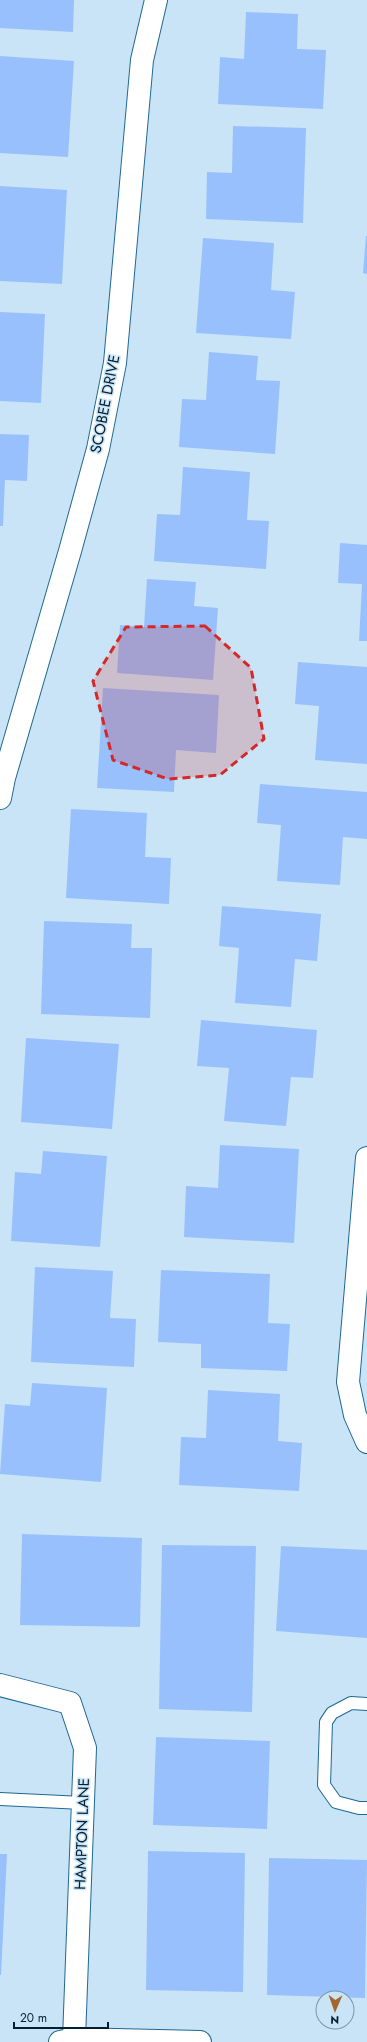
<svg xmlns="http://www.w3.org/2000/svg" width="367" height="2042" font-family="Jost,sans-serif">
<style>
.building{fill:#98c0fc}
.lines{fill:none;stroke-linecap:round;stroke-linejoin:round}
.service-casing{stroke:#1f6891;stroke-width:14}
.minor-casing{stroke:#1f6891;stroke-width:24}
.service{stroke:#fff;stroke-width:12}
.minor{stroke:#fff;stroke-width:22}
.marked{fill:#d62828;fill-opacity:0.2;stroke:#d62828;stroke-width:3;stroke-dasharray:8 5;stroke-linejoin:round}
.labels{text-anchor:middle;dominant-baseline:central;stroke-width:3;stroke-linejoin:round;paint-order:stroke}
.street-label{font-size:15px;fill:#032031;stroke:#c9e4f7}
</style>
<rect width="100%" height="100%" fill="#c9e4f7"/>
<path class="building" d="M0,0H74L73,32L0,28Z
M246,12L298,14L297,49L326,50L323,109L218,104L220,57L244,59Z
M0,56L74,61L68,157L0,153Z
M233,126L306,128L303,223L206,219L207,172L232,173Z
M0,186L67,190L62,284L0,281Z
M366,236H367V274L363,273Z
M203,238L274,243L271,290L295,292L291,339L196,333Z
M0,312L45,314L41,403L0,401Z
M209,352L258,356L256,380L280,381L275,454L179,447L182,399L206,400Z
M0,434L29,435L27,481L5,480L3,526H0Z
M183,467L250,472L247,520L269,521L266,569L154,561L157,514L180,515Z
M340,543L367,545V641H359L362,584L338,583Z
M147,579L196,582L194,606L218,608L213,680L117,673L120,625L144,627Z
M298,662L367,667V764L315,760L319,706L295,704Z
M103,688L219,695L216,753L176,750L174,792L97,788Z
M260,784L367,792V839L343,837L340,885L277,881L281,825L257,823Z
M71,809L147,813L145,857L171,858L169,904L66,898Z
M222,906L321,914L317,961L295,959L291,1007L235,1003L239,948L219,946Z
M44,921L132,924L131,948H152L150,1018L41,1014Z
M201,1020L317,1030L313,1078L291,1077L286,1126L224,1121L229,1068L197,1066Z
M26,1038L119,1044L112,1129L21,1122Z
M220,1145L299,1149L294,1243L184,1237L186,1186L218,1188Z
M43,1151L107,1156L100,1247L11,1241L15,1172L41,1174Z
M35,1267L113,1271L110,1318L136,1319L134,1367L31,1362Z
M161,1270L270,1274L268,1323L290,1324L287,1371L201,1368V1344L158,1342Z
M32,1383L107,1388L101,1482L0,1474L5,1404L30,1406Z
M208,1390L280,1394L278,1441L302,1443L299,1491L179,1485L181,1437L206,1438Z
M22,1534L142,1538L140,1627L20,1625Z
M162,1545L256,1546L252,1712L159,1709Z
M281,1546L367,1550V1638L276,1631Z
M156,1737L270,1741L267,1829L153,1825Z
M148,1851L245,1853L243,1992L146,1990Z
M0,1854H7L1,1975H0Z
M269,1858L367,1860L365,1998L267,1995Z"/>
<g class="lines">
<g class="service-casing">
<path id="service" d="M367,1704L351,1703L332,1713L326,1722L324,1785L336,1802L359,1808H367
M0,1799L83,1803"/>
</g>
<g class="minor-casing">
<path id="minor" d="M0,798L4,778L70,551L98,449L115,363L142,60L156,0
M367,1158L348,1382L355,1415L367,1442
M0,1685L70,1703L85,1748L74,2039
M60,2042L74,2039L200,2042"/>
</g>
<use href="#service" class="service"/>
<use href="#minor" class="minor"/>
</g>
<path class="marked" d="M205,626L251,668L264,739L220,775L168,779L113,760L93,681L126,627Z"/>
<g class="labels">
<g class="street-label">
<text transform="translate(105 404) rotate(-79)">SCOBEE DRIVE</text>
<text transform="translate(82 1834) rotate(-88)">HAMPTON LANE</text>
</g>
</g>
<g transform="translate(335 2010) rotate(182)"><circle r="19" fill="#c9e4f7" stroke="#7a96a8"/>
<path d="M0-3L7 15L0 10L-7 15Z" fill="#a5652e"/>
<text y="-6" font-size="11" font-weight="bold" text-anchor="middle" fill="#032031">N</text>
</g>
<path d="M14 2022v6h94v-6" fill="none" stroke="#032031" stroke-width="2"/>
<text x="20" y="2022" font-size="12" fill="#032031" stroke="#c9e4f7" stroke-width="3" paint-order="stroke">20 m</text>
</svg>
